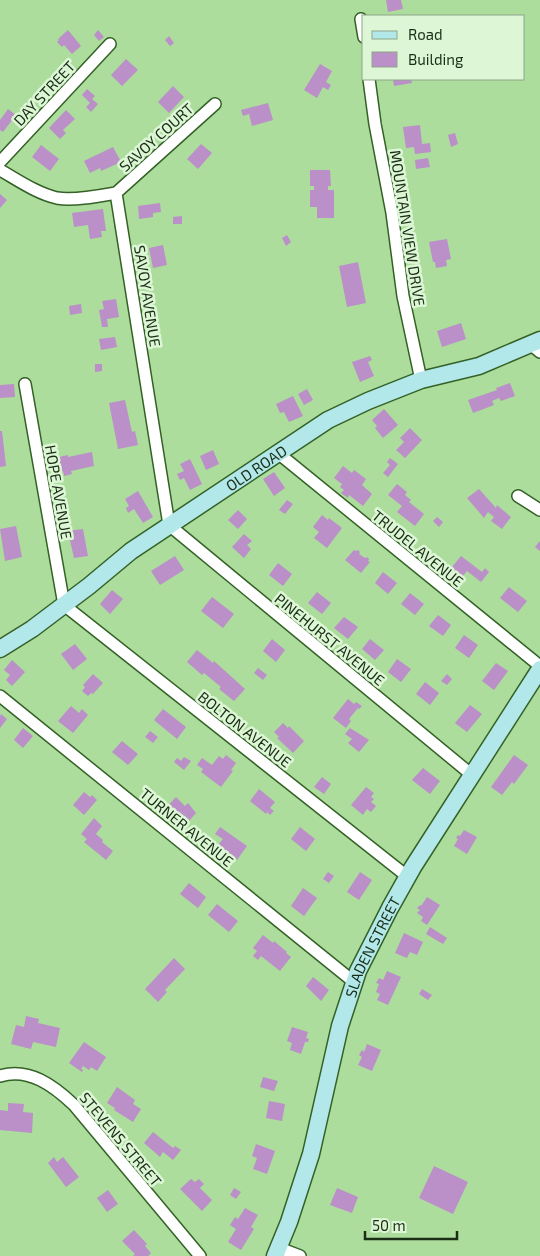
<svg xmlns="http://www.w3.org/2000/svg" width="540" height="1256" font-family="'Exo 2',sans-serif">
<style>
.building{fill:#bb8fc7}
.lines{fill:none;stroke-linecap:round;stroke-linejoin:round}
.street-casing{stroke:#346126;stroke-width:14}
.secondary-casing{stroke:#346126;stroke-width:19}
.street{stroke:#fff;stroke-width:11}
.secondary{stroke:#b3e8ea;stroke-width:16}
.labels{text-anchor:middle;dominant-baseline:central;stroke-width:5;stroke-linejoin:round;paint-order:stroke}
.street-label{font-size:15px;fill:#1a2d15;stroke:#ddf7d6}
</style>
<rect width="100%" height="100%" fill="#acdd9d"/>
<path class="building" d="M386,0H401L403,9L388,12Z
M68,30L81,46L72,54L64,45L62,47L57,42L59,40L58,39Z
M98,30L104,37L99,41L94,35Z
M169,36L174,43L170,46L165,40Z
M126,59L138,70L122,86L111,75Z
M320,64L332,71L326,82L331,85L328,90L323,87L317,98L304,90Z
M393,79H411L412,83L394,86Z
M173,86L184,97L169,113L158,102Z
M87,89L95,96L92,99L98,104L91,112L86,107L90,103L82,95Z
M268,103L273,120L252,126L249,114L243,116L241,110Z
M8,109L16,115L3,132L0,130V120Z
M66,110L75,119L63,130L66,133L60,139L49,128Z
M420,125L422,144L430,143L431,152L415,154L414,147L406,148L403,127Z
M455,133L458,144L451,147L448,135Z
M201,144L212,153L198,169L187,159Z
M41,145L59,159L50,171L32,157Z
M113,147L121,162L101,171L100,168L90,173L84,161Z
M428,158L430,167L416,169L415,160Z
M310,170H330L331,186H328V190H334V218H317V207H310V190H314V186H310Z
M0,194L7,200L0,208Z
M160,203L161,212L153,213V217L139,219L138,206Z
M103,209L106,231H101L102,237L90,239L88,225L74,227L72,213Z
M182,216V224H173V217Z
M287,235L291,242L286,246L282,238Z
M447,239L451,259L446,260L447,266L436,268L435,262H433L429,242Z
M163,245L167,265L153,268L149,248Z
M358,262L366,303L347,307L339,266Z
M116,299L119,317L107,319L108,327H102L99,310L104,309L102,301Z
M81,304L82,313L70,315L69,306Z
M461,323L466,339L442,347L437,331Z
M115,337L117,347L101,350L99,339Z
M370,356L372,360L368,362L374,376L360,382L352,362Z
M95,364H102V371L95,372Z
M510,383L515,396L501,401L499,398L492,401L494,405L473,413L468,400L497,390L496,388Z
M14,384L15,397L0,398V385Z
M307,389L313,400L304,405L298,394Z
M293,396L303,416L289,422L284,412L280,413L276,404Z
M125,400L132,432L135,431L138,445L118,449L109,403Z
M384,409L398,425L383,438L375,428L377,426L372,420Z
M410,428L422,440L405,458L396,450L404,442L400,438Z
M0,431H2L6,466L0,467Z
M213,450L219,464L206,470L200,456Z
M92,452L94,466L71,471L72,474L64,476L63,471L57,472L54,458L68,455V457Z
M390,458L398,464L388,477L383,473L390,465L387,462Z
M190,459L202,484L190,490L184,478L180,480L177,474L184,471L180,464Z
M343,466L352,473L354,470L366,479L362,485L372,494L363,506L349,495L348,498L341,493L344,490L340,487L342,484L334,478Z
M274,472L285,488L274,496L263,479Z
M397,484L407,492L405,495L411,500L409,502L424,514L415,526L397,512L402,506L388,495Z
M479,489L496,508L497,505L511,517L502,529L491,521L494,517L488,512L484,518L467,498Z
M138,491L153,517L143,523L134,509L128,513L126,508L129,506L125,499Z
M287,500L293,504L285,514L279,510Z
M238,510L247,519L238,529L228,520Z
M322,515L328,520L329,518L342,528L327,548L314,538L319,532L313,527Z
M437,517L443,522L439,527L433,521Z
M16,526L22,557L5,561L0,529Z
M83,529L88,556L74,558L68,531Z
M244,534L252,541L247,545L251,549L244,558L232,547Z
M540,541V551L535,547Z
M354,550L356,551L358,550L360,552L359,554L365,558L367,557L369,559L368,561L370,562L361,573L345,560Z
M175,556L184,570L160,585L151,571Z
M461,556L482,572L485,568L489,572L481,582L467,571L459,581L448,572Z
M278,563L292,574L283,586L269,575Z
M383,572L397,583L388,594L375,583Z
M509,587L527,601L518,612L500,598Z
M112,590L123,599L110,614L100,604Z
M317,592L331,603L322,614L308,603Z
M410,593L424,604L415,615L401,604Z
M212,597L234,614L223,628L201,611Z
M438,615L451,625L443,636L429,626Z
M344,617L358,627L348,639L334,628Z
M464,635L478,645L469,658L455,648Z
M272,639L285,650L276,662L263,651Z
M370,639L384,650L375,660L362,649Z
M75,644L87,659L73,670L61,654Z
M197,650L213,663L214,661L245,689L234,701L219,689L221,687L204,673L202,675L187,662Z
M397,659L411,669L401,682L388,672Z
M12,660L25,672L12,686L6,680L10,675L4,670Z
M496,663L508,671L494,690L482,681Z
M258,668L267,675L263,680L254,673Z
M93,674L103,683L93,694L91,693L88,696L82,691L85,687L83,685Z
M447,674L452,679L447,685L441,681Z
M425,682L439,693L430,705L416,694Z
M348,699L354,704L356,702L362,706L359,709L358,708L349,719L351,721L346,728L333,718Z
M470,705L482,714L467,732L455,723Z
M71,706L79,713L82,709L88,715L73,733L58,721Z
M163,709L186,727L177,739L154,720Z
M1,714L7,719L0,728V716Z
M283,723L288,728L289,726L304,741L293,753L277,738L279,737L274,732Z
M23,728L33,736L23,748L14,740Z
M350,728L369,740L359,752L348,743L352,739L345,734Z
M150,731L158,737L153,743L145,737Z
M122,741L138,754L128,765L112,752Z
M226,755L236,763L231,770L233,771L221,787L201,772L203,769L197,765L202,758L212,765L219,756L223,759Z
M514,755L528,765L514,784L512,782L502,795L491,787Z
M184,757L191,761L184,770L174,762L177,758L181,761Z
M423,768L440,781L430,794L412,780Z
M322,777L331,784L324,794L314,787Z
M366,787L374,793L371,797L374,799L371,802L376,806L371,812L367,809L363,815L351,805Z
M259,789L275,802L270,808L274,811L270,815L267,812L266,814L250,801Z
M84,792L90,797L92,795L97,800L84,815L73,805Z
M176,797L185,806L188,803L196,813L189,821L184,815L180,820L166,808Z
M94,818L102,826L96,834L103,840L102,842L113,851L106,860L84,842L87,839L81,834Z
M220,827L247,846L237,860L230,855L229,857L224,853L226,851L218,845L223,839L215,834Z
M300,827L315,839L306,851L291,839Z
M464,830L477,837L467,854L454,846L458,839L456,838L458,835L460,836Z
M328,872L334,876L329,883L323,879Z
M360,872L372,880L359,900L347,892Z
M189,883L206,897L198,908L180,894Z
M303,888L317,898L304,916L291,906Z
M427,897L440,905L427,925L421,921L423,917L417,913L420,910L417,908L420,905L421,906Z
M217,904L238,921L229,932L208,915Z
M430,927L447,938L443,944L426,934Z
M404,933L423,942L417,955L410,952L407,958L395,953Z
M263,935L273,943L274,941L287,952L286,953L291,957L280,971L261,956L258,960L253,956L257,951L253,948Z
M174,958L185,969L165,990L167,992L158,1002L145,989Z
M387,971L401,977L388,1005L377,1000L380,994L376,992L379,984L376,983L379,978L383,980Z
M313,977L329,990L321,1001L306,986Z
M422,989L432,995L428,1000L419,994Z
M26,1016L39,1019L38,1023L60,1028L56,1047L33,1042L31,1049L11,1044L16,1025L24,1027Z
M292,1027L308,1032L306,1038L309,1039L308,1042H305L301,1054L290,1050L292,1043L287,1041Z
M84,1042L106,1057L97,1071L91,1067L89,1070L83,1066L81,1069L83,1070L82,1072L69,1063Z
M367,1044L381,1050L372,1071L358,1065L362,1057L359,1055L362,1050L364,1052Z
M263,1077L278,1081L274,1091L260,1087Z
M117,1087L135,1100L133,1104L141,1109L133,1122L114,1110L115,1108L107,1103Z
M269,1101L285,1104L282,1121L266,1118Z
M8,1103L24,1104L23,1112L33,1113L32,1133L0,1130V1110L8,1111Z
M153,1132L173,1148L175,1146L181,1150L173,1160L163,1152L160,1157L144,1143Z
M256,1144L275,1151L267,1174L253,1169L257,1158L252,1156Z
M54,1157L57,1162L63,1157L79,1177L66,1187L48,1163Z
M434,1166L468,1182L453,1214L419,1198Z
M191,1179L195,1182L199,1179L204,1184L200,1188L212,1200L202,1211L180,1189Z
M234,1188L241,1192L236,1199L230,1195Z
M337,1188L358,1197L352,1213L330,1205Z
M108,1190L118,1204L107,1212L97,1198Z
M245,1208L258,1215L251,1227L254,1229L241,1250L228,1242L236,1229L230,1225L235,1217L238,1219Z
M134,1230L147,1244L145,1246L151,1253L148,1256H133L135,1254L122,1241Z"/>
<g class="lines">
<g class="street-casing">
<path id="street" d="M361,19L364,37
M369,79L375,124L392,213L403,296L421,380
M0,162L110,44
M0,170C18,180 36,193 57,198C74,201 99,196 116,193L169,525L472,775
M116,193L215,104
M530,344L540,352
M25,384L64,605L408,877
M278,453L540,666
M518,496L540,510
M0,696L354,982
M0,1076C29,1067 54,1086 74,1105L200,1256
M279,1248L300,1256"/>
</g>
<g class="secondary-casing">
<g id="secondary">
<path id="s1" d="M0,649L32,629L89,586L131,551L328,420L368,401L421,380L479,366L540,340"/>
<path id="s2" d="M275,1256L289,1222L311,1154L340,1026L358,971L390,908L413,867L540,669"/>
</g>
</g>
<use href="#street" class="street"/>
<use href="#secondary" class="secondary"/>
</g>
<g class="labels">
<g class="street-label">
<text transform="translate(44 93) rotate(-47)">DAY STREET</text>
<text transform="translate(156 137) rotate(-42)">SAVOY COURT</text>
<text transform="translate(408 228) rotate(81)">MOUNTAIN VIEW DRIVE</text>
<text transform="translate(148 296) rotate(81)">SAVOY AVENUE</text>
<text stroke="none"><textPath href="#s1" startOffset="314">OLD ROAD</textPath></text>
<text transform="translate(59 492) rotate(80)">HOPE AVENUE</text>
<text transform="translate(418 548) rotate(39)">TRUDEL AVENUE</text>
<text transform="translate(330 639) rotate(39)">PINEHURST AVENUE</text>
<text transform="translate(245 729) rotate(38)">BOLTON AVENUE</text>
<text transform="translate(187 827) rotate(39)">TURNER AVENUE</text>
<text stroke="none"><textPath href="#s2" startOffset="325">SLADEN STREET</textPath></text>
<text transform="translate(121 1139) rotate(50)">STEVENS STREET</text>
</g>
</g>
<rect x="362" y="15" width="162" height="65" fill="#ddf7d6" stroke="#8fa689"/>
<rect x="372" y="31" width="25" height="8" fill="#b3e8ea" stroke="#8fa689"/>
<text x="408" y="40" font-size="15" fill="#1a2d15">Road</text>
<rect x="372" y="52" width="25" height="15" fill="#bb8fc7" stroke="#8fa689"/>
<text x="408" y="65" font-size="15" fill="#1a2d15">Building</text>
<path d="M365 1231v8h92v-8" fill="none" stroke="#1a2d15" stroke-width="2.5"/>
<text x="372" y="1231" font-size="15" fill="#1a2d15" stroke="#ddf7d6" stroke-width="4" paint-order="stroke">50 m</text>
</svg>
